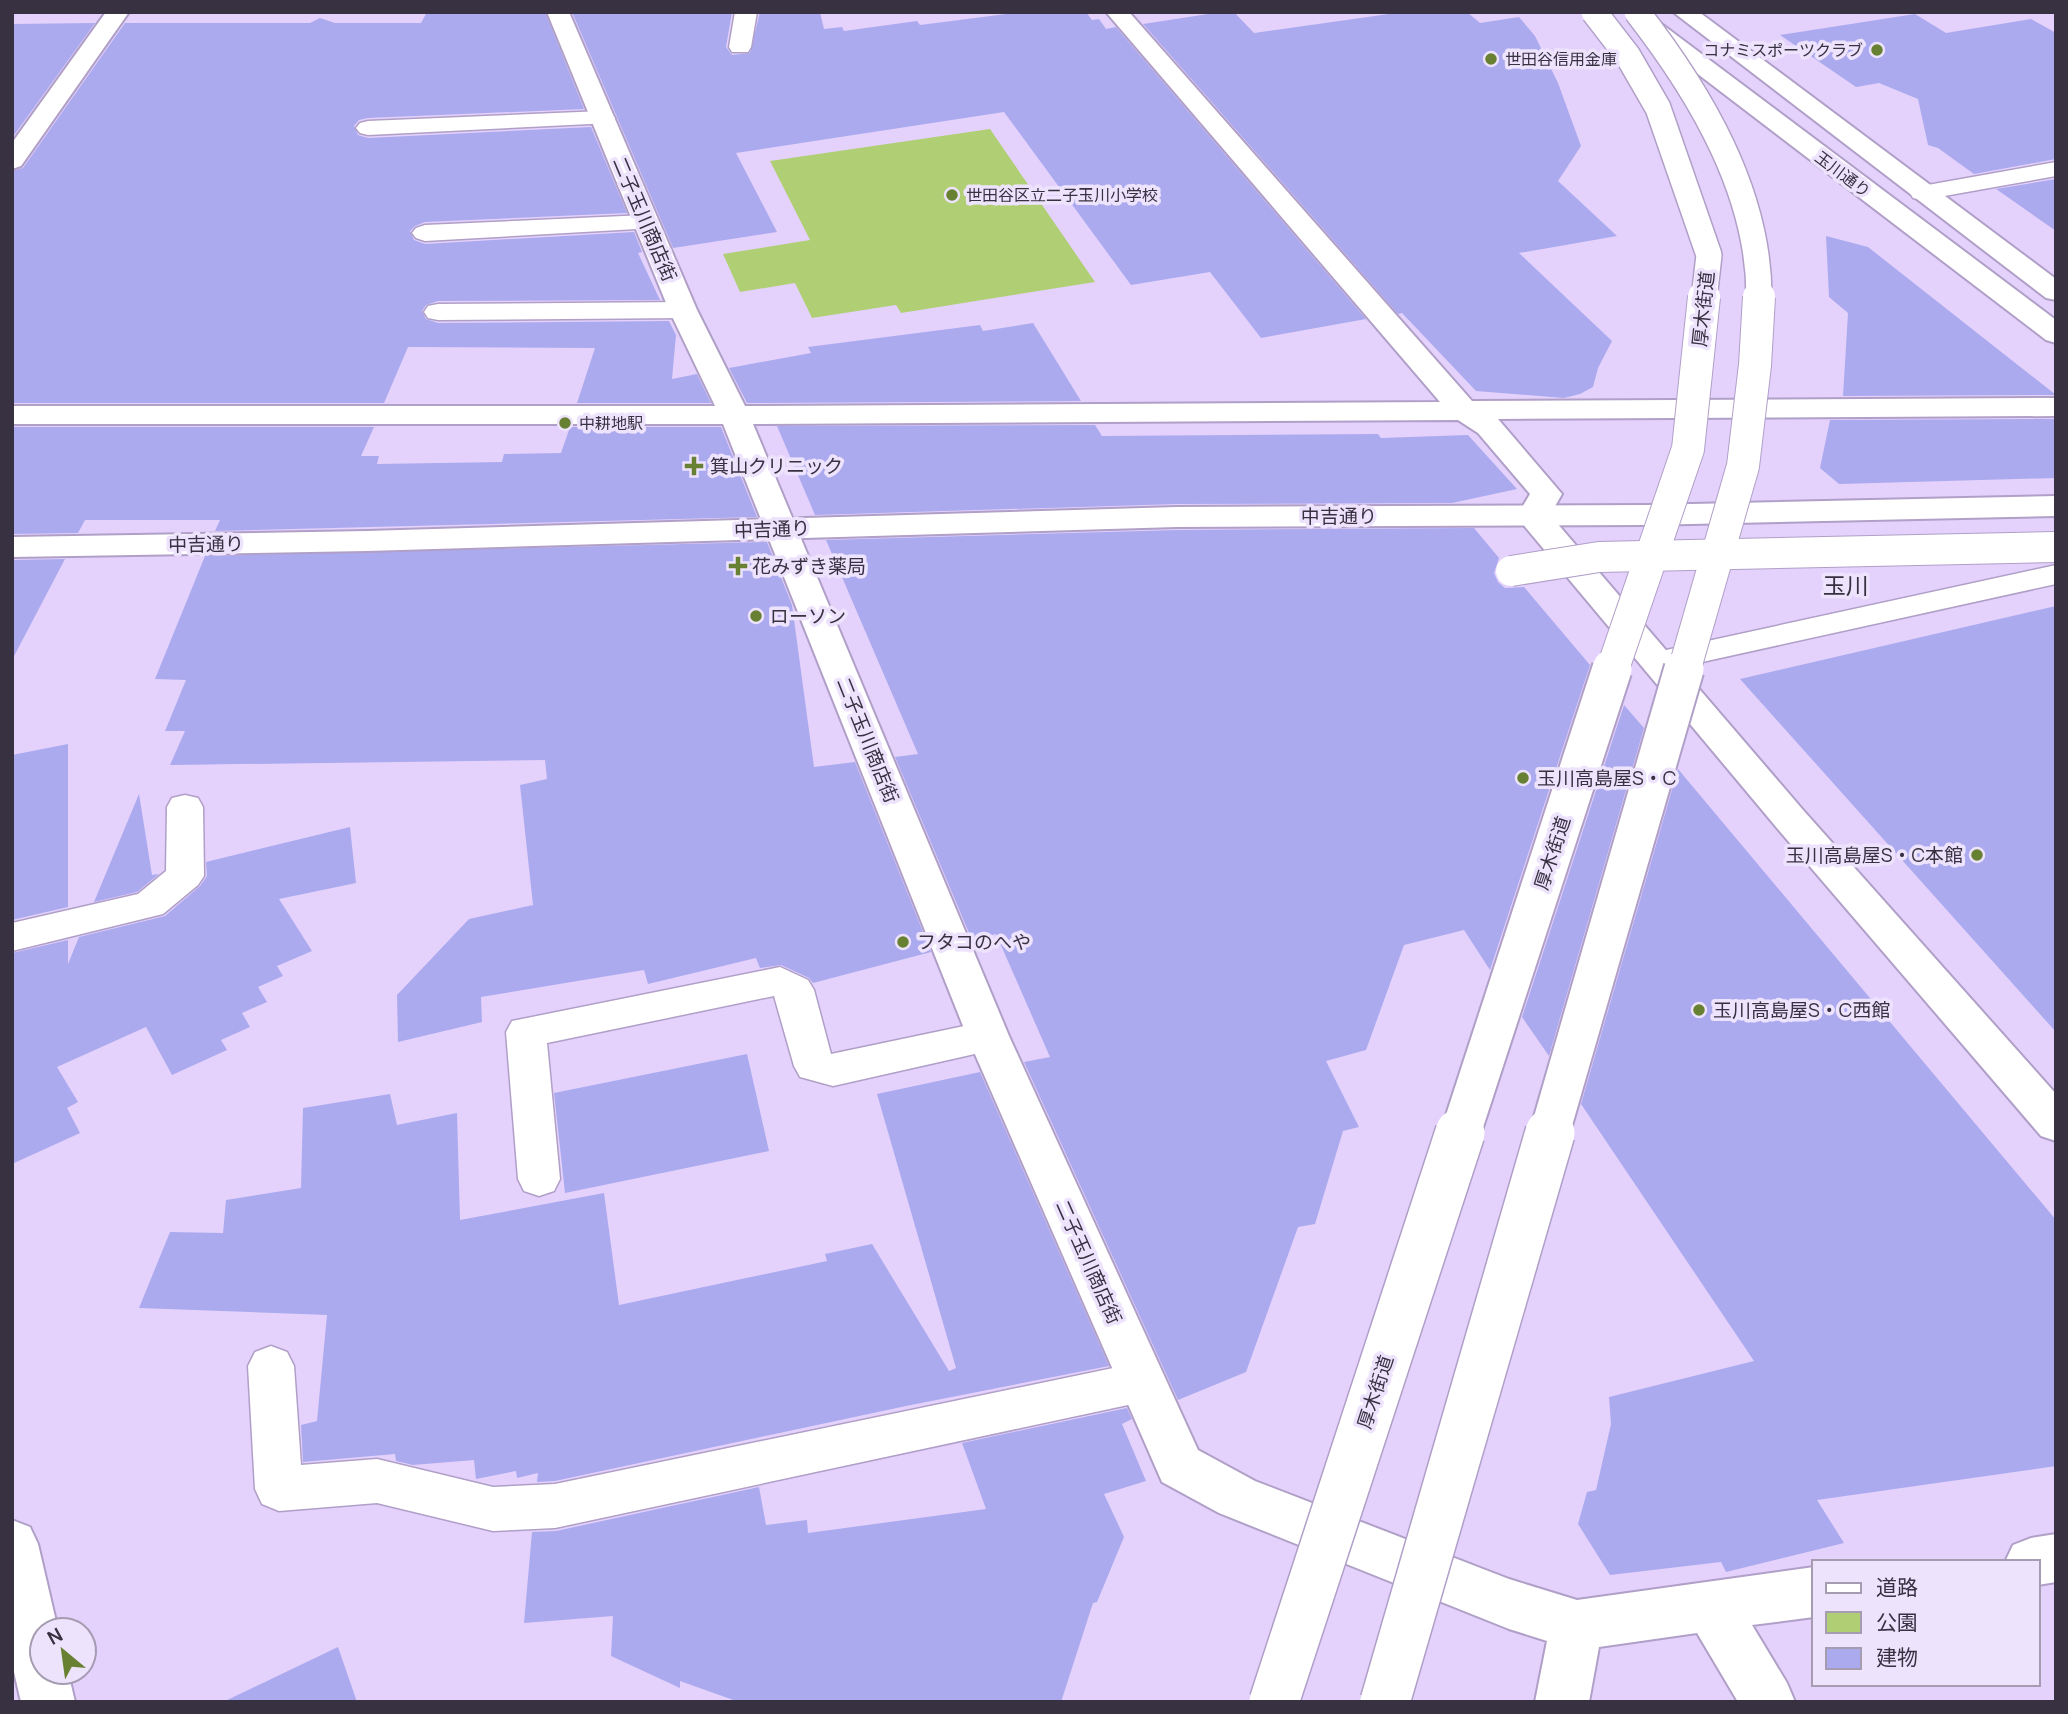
<svg xmlns="http://www.w3.org/2000/svg" width="2068" height="1714" font-family="Manrope,'Noto Sans JP',sans-serif">
<style>
.green{fill:#b0cf75}
.building{fill:#abaaef}
.lines{fill:none;stroke-linecap:round;stroke-linejoin:round}
.lane-casing{stroke:#b09fc7;stroke-width:3}
.street-casing{stroke:#b09fc7;stroke-width:4}
.secondary-casing{stroke:#b09fc7;stroke-width:4}
.highway-casing{stroke:#b09fc7;stroke-width:4}
.lane{fill:#fff;fill-rule:evenodd}
.street{fill:#fff;fill-rule:evenodd}
.secondary{fill:#fff;fill-rule:evenodd}
.highway{fill:#fff;fill-rule:evenodd}
.lane-bridge-casing{stroke:#b09fc7;stroke-width:32;stroke-linecap:butt}
.highway-bridge-far3-casing{stroke:#b09fc7;stroke-width:28;stroke-linecap:butt}
.highway-bridge-far2-casing{stroke:#b09fc7;stroke-width:34;stroke-linecap:butt}
.highway-bridge-far1-casing{stroke:#b09fc7;stroke-width:43;stroke-linecap:butt}
.highway-bridge-casing{stroke:#b09fc7;stroke-width:52;stroke-linecap:butt}
.lane-bridge{stroke:#fff;stroke-width:30}
.highway-bridge-far3{stroke:#fff;stroke-width:25}
.highway-bridge-far2{stroke:#fff;stroke-width:32}
.highway-bridge-far1{stroke:#fff;stroke-width:39}
.highway-bridge{stroke:#fff;stroke-width:49}
.poi-dot{fill:#678032;stroke:#eee3fd;stroke-width:2.5}
.labels{text-anchor:middle;dominant-baseline:central;stroke-width:7;stroke-linejoin:round;paint-order:stroke}
.far-poi-label{font-size:16px;fill:#383141;stroke:#eee3fd;text-anchor:start}
.far-street-label{font-size:16px;fill:#383141;stroke:#eee3fd}
.street-label{font-size:19px;fill:#383141;stroke:#eee3fd}
.poi-label{font-size:19px;fill:#383141;stroke:#eee3fd;text-anchor:start}
.quarter-label{font-size:23px;fill:#383141;stroke:#eee3fd}
</style>
<rect width="100%" height="100%" fill="#e4d2fc"/>
<path class="green" d="M990,129L1095,282L901,313L896,305L812,318L795,283L740,292L723,254L810,240L770,161Z"/>
<path class="building" d="M427,12H545L584,109L368,118L359,120L354,126L358,135L368,138L591,127L627,213L425,222L415,226L410,231L414,240L425,244L634,232L642,252L638,253L660,300L438,301L426,305L422,311L426,319L438,323L669,321L676,335L672,379L697,374L711,403H577L595,348L408,347L384,403H12V171L23,168L125,23H310L320,18L335,23H421Z
M572,12H732L726,47L732,55L750,53L760,12H820L824,29L842,27L844,31L917,21L920,25L1021,12H1086L1092,20L1099,19L1106,29L1116,27L1366,319L1261,338L1210,272L1131,285L1004,112L736,153L777,232L673,248Z
M1221,12H1234L1254,33L1403,12H1467L1480,23L1519,17L1535,36L1558,83L1581,146L1558,181L1617,236L1519,253L1612,341L1598,368L1593,387L1580,394L1564,398L1476,391L1402,313L1398,314L1143,24Z
M1915,14L1946,33L2031,19L2056,33V159L1974,174L1938,148L1928,145L1918,99L1879,83L1856,87L1780,35Z
M95,23L12,138V24Z
M2056,179V231L1996,189Z
M1826,236L1868,247L2056,395L1843,396L1848,313L1829,297Z
M1033,323L1081,401L747,403L729,368L811,353L808,347L980,325L983,331Z
M2056,419V478L1839,484L1820,468L1830,420Z
M1095,425L1102,436L1378,434L1381,438L1468,435L1517,489L1452,503L1177,504L815,515L777,426Z
M12,427H374L361,456H379L377,464L502,462L504,454L561,453L570,427H721L757,517L215,531L220,520H85L78,533L12,534Z
M1474,528L1499,558L1494,573L1498,582L1505,588L1524,587L1590,665L1490,970L1464,930L1404,945L1366,1050L1326,1061L1359,1127L1343,1131L1315,1224L1298,1227L1246,1372L1178,1400L1024,1062L1050,1057L996,934L972,940L895,757L918,754L826,540L1177,530Z
M767,542L792,605L814,767L855,762L931,952L813,983L809,978L781,965L760,968L756,958L648,984L644,970L481,997L482,1022L398,1042L397,995L469,919L533,905L520,785L547,779L545,760L170,765L185,731H165L186,680L155,679L205,556Z
M65,559L12,660V560Z
M2056,606V1032L1740,679Z
M1624,705L1644,728L1549,1056L1522,1017Z
M68,744V907L12,920V755Z
M1678,769L2056,1220V1466L1817,1500L1844,1543L1726,1572L1721,1562L1610,1575L1578,1524L1587,1492L1596,1490L1611,1424L1609,1397L1754,1361L1581,1104Z
M139,794L152,875L159,874L137,892L94,902Z
M350,827L356,883L279,899L312,951L277,966L283,976L258,987L267,1002L242,1013L250,1027L221,1040L227,1050L172,1075L146,1027L57,1067L78,1102L67,1108L80,1133L12,1164V953L68,940V964L79,937L165,916L200,886L207,876L206,862Z
M747,1054L769,1151L565,1193L554,1093Z
M980,1072L1109,1366L906,1406L555,1481L537,1482L538,1473L517,1478L516,1471L476,1479L474,1460L413,1465L396,1461L395,1454L303,1462L301,1425L317,1421L327,1315L139,1308L170,1232L223,1233L226,1200L301,1188L303,1108L390,1094L397,1125L457,1113L460,1220L604,1193L619,1305L827,1261L825,1254L872,1244L949,1371L956,1368L877,1094Z
M1127,1408L1132,1419L1122,1424L1146,1481L1104,1494L1124,1537L1097,1602L1093,1603L1061,1702H739L680,1681V1688L611,1656L613,1616L524,1623L532,1532L556,1531L759,1487L766,1525L807,1520L808,1533L986,1509L962,1443Z
M338,1647L357,1702H223Z"/>
<g class="lines">
<g class="lane-casing">
<path id="lane" d="M735,12H757L751,47L748,52H732L729,47Z
M603,111L611,113L615,118L611,123L368,135L360,133L356,128L360,123L368,121Z
M2056,162V176L1922,200L1913,198L1910,193L1913,188L1922,186Z
M646,215L655,218L659,223L655,228L425,241L416,238L412,233L416,228L425,225Z
M683,302L693,304L696,310L693,316L683,318L438,320L428,318L424,312L428,306L438,304Z
M2056,565V584L1657,672L1645,669L1640,662L1645,655L1657,652Z
M185,795L198,798L203,807L204,876L198,885L163,914L12,951V923L138,894L166,871L167,807L172,798Z
M780,967L808,980L814,990L831,1054L988,1021L1002,1025L1008,1036L1002,1047L988,1051L833,1086L800,1077L794,1066L774,996L547,1043L560,1179L554,1191L539,1196L524,1191L518,1179L506,1032L512,1021Z
M271,1346L287,1352L294,1366L301,1465L377,1459L493,1487L555,1484L1142,1362L1158,1368L1165,1382L1158,1396L1142,1402L555,1528L493,1531L377,1503L279,1511L262,1504L255,1489L248,1366L255,1352Z"/>
</g>
<g class="street-casing">
<path id="street" d="M106,12H129L21,166L12,169V143Z
M547,12H569L697,310L745,406L1440,402L1106,12H1129L1472,401L2056,398V416L1498,419L1562,494L1550,515L1803,810L2056,1094V1141L2041,1136L1777,828L1522,523L1517,516L1530,494L1478,433L1458,420L753,424L1009,1036L1198,1450L1255,1481L1509,1579L1577,1600L1814,1567V1617L1752,1625L1787,1683L1795,1702H1738L1697,1633L1599,1647L1589,1702H1535L1547,1641L1509,1629L1219,1513L1162,1482L967,1036L723,424H12V406H715L669,310Z
M12,1520L30,1527L38,1544L58,1630H42V1672H68L75,1702H21L12,1663Z
M2056,1534V1582L2038,1585V1562H2005L2013,1545L2031,1538Z"/>
</g>
<g class="secondary-casing">
<path id="secondary" d="M2056,496V516L1647,525L1177,527L367,551L12,557V537L367,531L1177,507L1647,505Z"/>
</g>
<g class="highway-casing">
<path id="highway" d="M1635,12L1647,13L2056,320V343L2046,340L1631,23L1628,18Z
M1673,12H1699L2056,279V300L2046,298Z"/>
</g>
<use href="#lane" class="lane"/>
<use href="#street" class="street"/>
<use href="#secondary" class="secondary"/>
<use href="#highway" class="highway"/>
<g class="lane-bridge-casing">
<path id="lane-bridge" d="M1511,571L1599,557L2056,547"/>
</g>
<g class="highway-bridge-far3-casing">
<path id="highway-bridge-far3" d="M1594,12L1628,56L1658,108L1709,255L1704,299
M1637,12C1700,93 1760,193 1759,299"/>
</g>
<g class="highway-bridge-far2-casing">
<path id="highway-bridge-far2" d="M1612,671L1688,449L1704,297
M1684,671L1743,466L1755,365L1759,297"/>
</g>
<g class="highway-bridge-far1-casing">
<path id="highway-bridge-far1" d="M1460,1135L1612,669
M1549,1135L1684,669"/>
</g>
<g class="highway-bridge-casing">
<path id="highway-bridge" d="M1274,1702L1460,1133
M1385,1702L1550,1133"/>
</g>
<use href="#lane-bridge" class="lane-bridge"/>
<use href="#highway-bridge-far3" class="highway-bridge-far3"/>
<use href="#highway-bridge-far2" class="highway-bridge-far2"/>
<use href="#highway-bridge-far1" class="highway-bridge-far1"/>
<use href="#highway-bridge" class="highway-bridge"/>
</g>
<g class="poi-dot">
<circle cx="1877" cy="50" r="7"/>
<circle cx="1491" cy="59" r="7"/>
<circle cx="952" cy="195" r="7"/>
<circle cx="565" cy="423" r="7"/>
<path d="M690.5 455.5h7v7h7v7h-7v7h-7v-7h-7v-7h7z"/>
<path d="M734.5 555.5h7v7h7v7h-7v7h-7v-7h-7v-7h7z"/>
<circle cx="756" cy="616" r="7"/>
<circle cx="1523" cy="778" r="7"/>
<circle cx="1977" cy="855" r="7"/>
<circle cx="903" cy="942" r="7"/>
<circle cx="1699" cy="1010" r="7"/>
</g>
<g class="labels">
<g class="far-poi-label">
<text x="1863" y="50" text-anchor="end">コナミスポーツクラブ</text>
<text x="1505" y="59">世田谷信用金庫</text>
<text x="966" y="195">世田谷区立二子玉川小学校</text>
<text x="579" y="423">中耕地駅</text>
</g>
<g class="far-street-label">
<text transform="translate(1843 174) rotate(37)">玉川通り</text>
</g>
<g class="street-label">
<text transform="translate(645 219) rotate(67)">二子玉川商店街</text>
<text transform="translate(1703 309) rotate(-84)">厚木街道</text>
<text x="1339" y="516">中吉通り</text>
<text transform="translate(772 529) rotate(-2)">中吉通り</text>
<text transform="translate(206 544) rotate(-1)">中吉通り</text>
<text transform="translate(868 740) rotate(68)">二子玉川商店街</text>
<text transform="translate(1552 853) rotate(-72)">厚木街道</text>
<text transform="translate(1089 1262) rotate(66)">二子玉川商店街</text>
<text transform="translate(1375 1392) rotate(-72)">厚木街道</text>
</g>
<g class="poi-label">
<text x="710" y="466">箕山クリニック</text>
<text x="752" y="566">花みずき薬局</text>
<text x="770" y="616">ローソン</text>
<text x="1537" y="778">玉川高島屋S・C</text>
<text x="1963" y="855" text-anchor="end">玉川高島屋S・C本館</text>
<text x="917" y="942">フタコのへや</text>
<text x="1713" y="1010">玉川高島屋S・C西館</text>
</g>
<g class="quarter-label">
<text x="1846" y="585">玉川</text>
</g>
</g>
<rect width="2068" height="1714" fill="none" stroke="#383141" stroke-width="28"/>
<rect x="1812" y="1560" width="228" height="126" fill="#eee3fd" stroke="#a59cb2" stroke-width="2"/>
<rect x="1826" y="1583" width="35" height="10" fill="#ffffff" stroke="#a59cb2" stroke-width="2"/>
<text x="1876" y="1595" font-size="21" fill="#383141">道路</text>
<rect x="1826" y="1612" width="35" height="21" fill="#b0cf75" stroke="#a59cb2" stroke-width="2"/>
<text x="1876" y="1630" font-size="21" fill="#383141">公園</text>
<rect x="1826" y="1648" width="35" height="21" fill="#abaaef" stroke="#a59cb2" stroke-width="2"/>
<text x="1876" y="1665" font-size="21" fill="#383141">建物</text>
<g transform="translate(63 1651) rotate(331)"><circle r="33" fill="#eee3fd" stroke="#a59cb2" stroke-width="2"/>
<path d="M0-5L12 26L0 18L-12 26Z" fill="#678032"/>
<text y="-10" font-size="19" font-weight="bold" text-anchor="middle" fill="#383141">N</text>
</g>
</svg>
